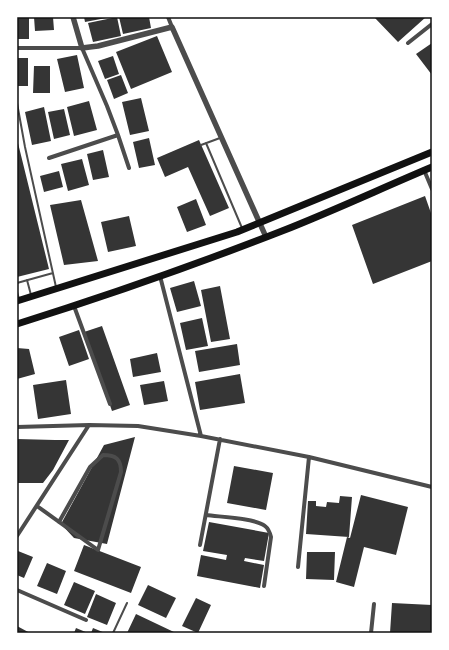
<svg xmlns="http://www.w3.org/2000/svg" width="449" height="650" font-family="'Noto Serif',serif">
<style>
.building{fill:#353535}
.lines{fill:none;stroke-linecap:round;stroke-linejoin:round}
.service{stroke:#4c4c4c;stroke-width:2}
.minor{stroke:#4c4c4c;stroke-width:4}
.tertiary{stroke:#4c4c4c;stroke-width:5.5}
.primary{stroke:#111;stroke-width:7}
.neatline{fill:none;stroke:#111;stroke-width:1.5}
</style>
<rect width="100%" height="100%" fill="#fff"/>
<path class="building" d="M17,17H29V39H17Z
M34,17H53L54,30L35,31Z
M84,17H105L106,18L85,22Z
M117,17L121,36L93,42L88,23Z
M119,17H149L151,28L123,34Z
M374,17H426L398,42Z
M157,36L172,72L131,89L116,52Z
M432,43V75L416,54Z
M77,55L84,88L65,92L57,59Z
M113,56L119,74L105,79L98,61Z
M17,58H28V86H17Z
M34,66H50V93H33Z
M121,75L128,93L114,99L107,80Z
M141,98L149,131L130,135L122,102Z
M89,101L97,130L74,136L67,107Z
M44,107L51,141L32,145L25,112Z
M64,109L70,135L54,139L48,112Z
M149,138L155,165L139,168L133,142Z
M17,139L49,269L17,277Z
M199,140L229,208L210,216L188,167L165,177L157,158Z
M103,150L109,177L93,180L87,154Z
M82,159L89,185L68,191L61,164Z
M59,171L63,187L44,192L40,176Z
M425,196L432,216V261L373,284L352,225Z
M196,199L206,225L187,232L177,207Z
M81,200L98,261L64,265L50,205Z
M129,216L136,246L108,252L101,222Z
M194,281L201,306L177,312L170,288Z
M220,286L230,339L211,342L201,290Z
M202,318L208,346L186,350L180,323Z
M102,326L130,405L112,411L84,332Z
M79,330L89,359L69,366L59,337Z
M237,344L240,365L199,372L195,351Z
M17,348L29,349L35,374L17,379Z
M157,353L161,372L133,377L130,359Z
M240,374L245,403L200,410L195,382Z
M66,380L71,414L38,419L33,385Z
M164,381L168,401L144,405L140,385Z
M135,437L107,544L74,538L61,524L104,445Z
M17,439L55,440H69L53,470L43,483H17Z
M234,466L273,473L266,510L227,503Z
M361,495L408,507L396,555L364,547L354,587L336,582L347,537L350,538Z
M340,496L352,497L349,537L306,534L308,501H316V506L326,507L327,502L339,503Z
M209,522L269,533L264,561L245,558L244,561L264,565L260,588L197,576L201,555L226,560L227,555L203,551Z
M84,545L141,567L131,593L74,571Z
M18,551L33,557L24,578L17,575Z
M307,552H335L334,580L306,579Z
M47,563L66,571L57,594L37,586Z
M74,582L95,591L85,614L64,605Z
M148,585L176,598L166,618L138,605Z
M96,594L116,603L107,625L87,617Z
M196,598L211,605L198,633L182,626Z
M392,603L432,605V633H390Z
M136,614L176,633H127Z
M17,626L30,633H17Z
M76,628L88,633H74Z
M93,628L105,633H91Z"/>
<g class="lines">
<path class="service" d="M17,103L25,147L56,287
M206,143L242,228
M201,145L220,138
M27,280L31,295
M17,283L53,273
M17,292L19,299
M113,633L127,603"/>
<path class="minor" d="M168,17L172,27
M408,43L432,24
M17,48H82L107,106L118,135L49,158
M118,135L129,168
M424,170L432,189
M160,276L201,436
M74,306L110,404
M17,427L89,425L138,426L201,436L309,457L432,487
M37,506L98,550L121,472C121,459 116,455 103,455L90,467L59,522
M206,515C220,517 255,518 265,526C269,529 270,533 271,537L264,586
M17,536L89,425
M200,545L220,439
M298,567L309,457
M17,590L86,620
M371,633L374,604"/>
<path class="tertiary" d="M73,17L82,48L98,46L172,27L266,237"/>
<path class="primary" d="M17,301L237,232L432,152
M17,324C106,296 195,265 282,231C333,211 382,188 432,167"/>
</g>
<rect width="449" height="650" fill="none" stroke="#ffffff" stroke-width="36"/>
<rect x="18" y="18" width="413" height="614" class="neatline"/>
</svg>
